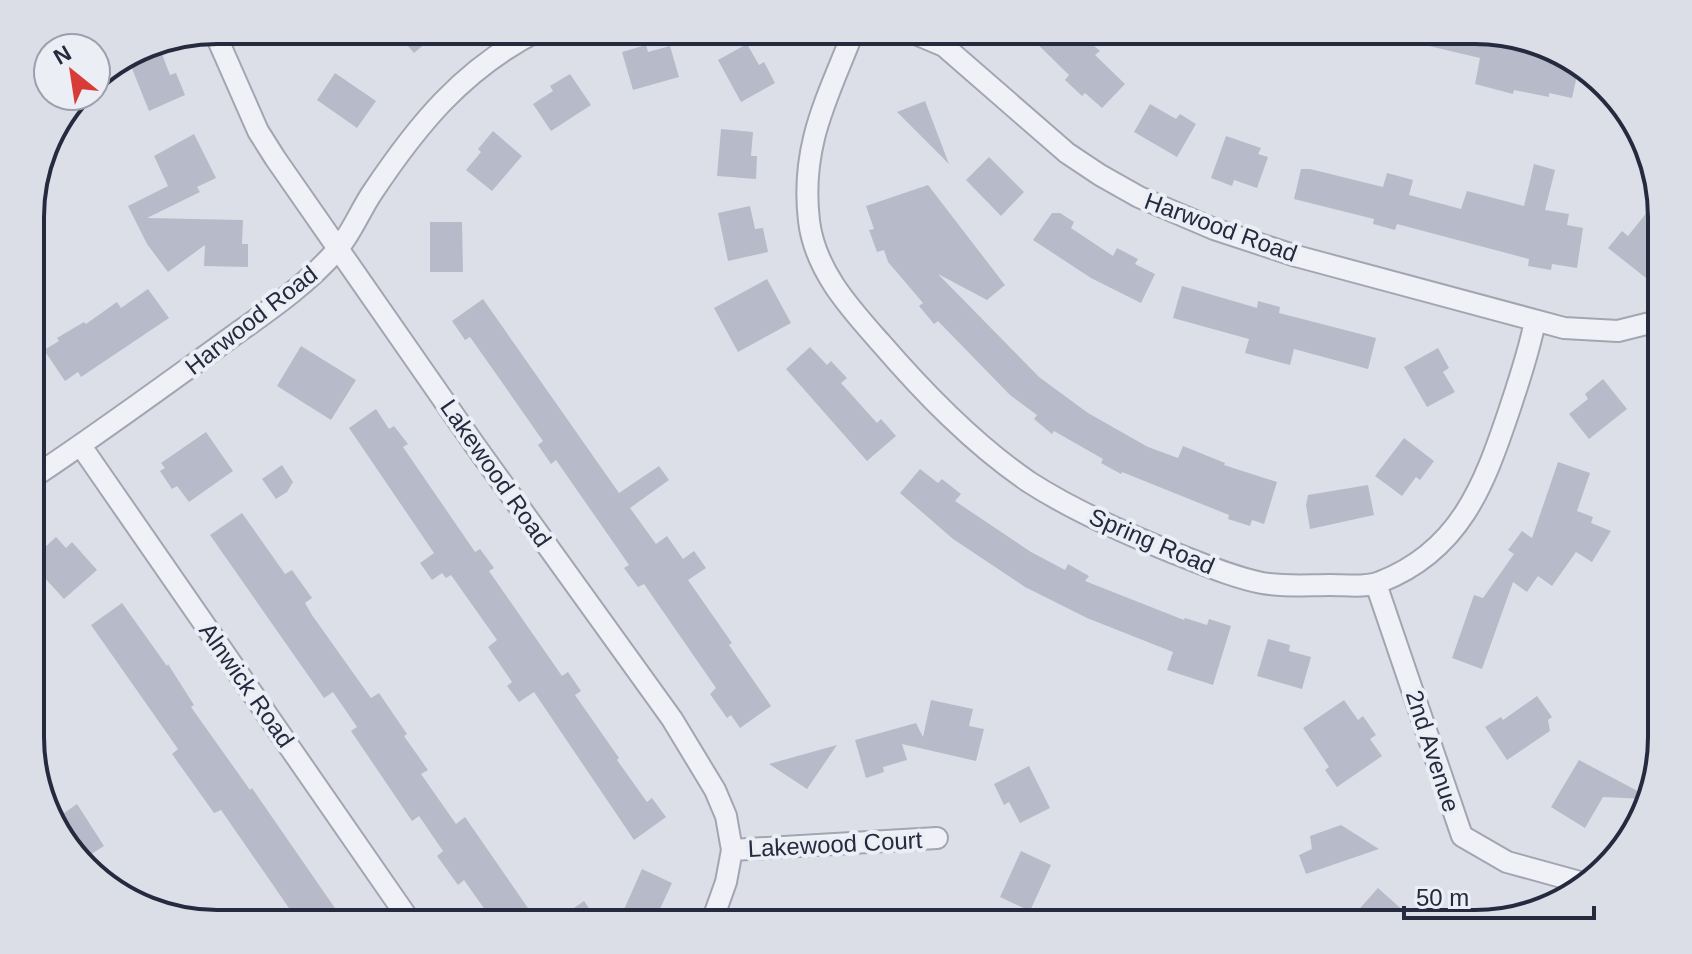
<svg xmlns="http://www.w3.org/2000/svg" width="1692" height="954" font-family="Arial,sans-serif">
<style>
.building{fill:#b7bac8}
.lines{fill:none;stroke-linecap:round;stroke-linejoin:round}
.street-casing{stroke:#a2a5b2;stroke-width:24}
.street{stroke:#f0f1f6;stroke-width:20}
.labels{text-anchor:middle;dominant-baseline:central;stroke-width:8;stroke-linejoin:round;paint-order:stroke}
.street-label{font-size:24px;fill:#252a3f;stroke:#eceef6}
.rim{fill:none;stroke:#252a3f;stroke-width:4}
</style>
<rect width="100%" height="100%" fill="#dddfe8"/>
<path class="building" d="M394,30H441L414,53Z
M1023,30H1076L1100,51L1095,55L1125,84L1102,108L1085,93L1082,96L1065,80L1069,75Z
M1396,30H1475L1568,55L1571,57L1568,69L1578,71L1572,98L1549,93V97L1514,90L1513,94L1475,84L1480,58L1395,38Z
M747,44L759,65L764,62L775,83L741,102L718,60Z
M646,45L648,52L670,46L679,77L633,90L622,52Z
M162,54L170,75L176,73L185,95L149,111L131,66Z
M335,73L376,101L357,128L317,100Z
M570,74L591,105L551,131L533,104L553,91L550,86Z
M925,101L949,164L897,112Z
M1150,104L1176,119L1180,114L1196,124L1177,157L1134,132Z
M721,129L753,132L751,156H757L756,179L717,176Z
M493,131L522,156L492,191L466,170L481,152L478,149Z
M194,134L216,178L197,187L200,192L147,218L243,220L242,244H248V267L204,266L205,245L168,272L147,244L128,206L168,186L154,156Z
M1226,136L1261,148L1258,154L1268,157L1257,188L1234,180L1232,186L1211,178Z
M989,157L1024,192L1001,216L966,180Z
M1534,164L1555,170L1545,210L1569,214L1567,225L1583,228L1577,268L1552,264L1551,270L1528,266L1529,259L1397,224L1395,230L1373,224L1374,219L1294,199L1301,169H1310L1383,187L1387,173L1413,180L1409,195L1461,209L1467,191L1524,206Z
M928,185L1005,285L987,300L938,274L1039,377L1088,413L1148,447L1178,458L1183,446L1225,463L1224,465L1277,482L1264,524L1252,520L1250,526L1228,519L1229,515L1122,472L1121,474L1101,463L1103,459L1054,431L1052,434L1034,419L1037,415L1010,395L938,321L934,324L919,306L923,303L888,262L884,250L877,252L869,230L874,229L866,206Z
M750,206L755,229L763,228L768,252L728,261L718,213Z
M1648,211L1662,222V259L1646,278L1608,248L1622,231L1628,236Z
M1052,213H1060L1074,222L1071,228L1113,256L1117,248L1138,259L1135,264L1155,274L1141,303L1091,278L1033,240Z
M430,222H462L463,272H430Z
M767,279L791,323L738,352L714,308Z
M1182,286L1257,308L1258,301L1280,307L1279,313L1376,338L1368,369L1294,349L1290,365L1245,353L1249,339L1173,318Z
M148,289L169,318L81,377L78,372L65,381L44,350L59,341L57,338L84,322L86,324L117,302L121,308Z
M483,299L619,493L659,466L669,480L630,508L656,544L667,536L683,559L694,551L706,568L688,580L732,643L729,645L771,706L740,728L731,715L727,718L710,694L716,688L644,584L638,587L624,568L629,565L556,460L551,464L538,445L543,441L499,378L470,337L465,340L452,321Z
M301,346L356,380L331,420L277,386Z
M810,347L827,365L831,361L847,378L841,383L877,423L881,419L896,436L867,461L786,369Z
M1438,348L1449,368L1443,372L1455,392L1427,407L1404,367Z
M1603,379L1627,409L1589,439L1569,414L1588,399L1585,394Z
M376,409L389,429L394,426L408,444L403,447L475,552L480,549L494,568L489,571L562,676L568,672L581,691L575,695L619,758L617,760L647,802L652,798L666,817L634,840L534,692L519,702L507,686L512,682L488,647L497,640L451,575L446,578L442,573L432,580L420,563L434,553L349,428Z
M206,432L233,471L189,502L177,486L172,489L160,471L165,468L161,463Z
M1404,438L1434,461L1420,480L1416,477L1402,496L1375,476Z
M1558,462L1590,473L1577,511L1593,517L1591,523L1611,531L1592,562L1576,552L1552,586L1538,576L1527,592L1513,582L1482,669L1452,658L1474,595L1483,598L1514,554L1508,550L1522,531L1532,538Z
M282,465L293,482L287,492L276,499L262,479Z
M920,469L938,483L942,479L961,494L955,501L1031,552L1065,570L1068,564L1089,576L1085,581L1184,620L1185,618L1207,625L1209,619L1231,626L1213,685L1167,670L1173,652L1087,618L1025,587L953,539L900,493Z
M1368,485L1374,515L1310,529L1306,505L1308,495Z
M242,513L285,574L292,570L312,598L305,603L312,615L371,698L379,693L407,734L404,736L428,770L421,774L456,824L465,817L539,924H495L464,880L458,885L437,856L443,851L419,816L412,821L351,731L357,727L333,692L324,698L210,535Z
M56,537L66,548L72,542L97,570L64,599L32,564V559Z
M122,603L167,666L168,664L194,705L191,707L250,790L252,788L346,924H300L221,810L214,813L172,754L178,749L91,625Z
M1268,639L1290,645L1289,651L1311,657L1302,689L1257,676Z
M1537,696L1552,717L1548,720L1550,731L1507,760L1485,727L1501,717L1503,720Z
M931,700L973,709L969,726L984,729L976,761L902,744L907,760L883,767L884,772L866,778L855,740L916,723L923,737Z
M1344,700L1358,720L1363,716L1376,735L1370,739L1382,756L1337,787L1325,770L1329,767L1303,728Z
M837,745L807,789L769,764Z
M1579,760L1647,796L1646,799L1603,797L1585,828L1551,807Z
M1029,766L1050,808L1020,823L1009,802L1004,805L994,784Z
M77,804L104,846L82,860L62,841L54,820Z
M1341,825L1379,849L1306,874L1299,855L1312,849L1310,836Z
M1021,851L1051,865L1030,911L1000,897Z
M642,869L672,883L653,924H643L622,914Z
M1378,888L1418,924H1346Z
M584,901L600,924H551Z"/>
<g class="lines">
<g class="street-casing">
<path id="street" d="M854,30C828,97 800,145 809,221C815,270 849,307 880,342C924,393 973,444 1029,482C1074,511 1124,533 1174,553C1203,564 1232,577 1262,583C1284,587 1309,585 1330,585C1345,585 1366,588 1380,582C1460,551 1484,485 1509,411C1519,381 1529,352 1535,321
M906,30L944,46L1067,153L1100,175L1139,197L1214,229L1296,256L1564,328L1618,331L1662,320
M214,31L258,131L275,158L474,444L672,719L715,790L726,816L732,850L726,882L711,924
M81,446L412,924
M32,478C94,437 154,393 215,349C257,318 302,290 337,250C351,234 360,211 372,193C418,124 463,69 539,30
M1376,584L1462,836L1507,862L1587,884
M732,850L937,838"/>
</g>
<use href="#street" class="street"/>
</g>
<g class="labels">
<g class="street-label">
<text transform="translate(1221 227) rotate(20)">Harwood Road</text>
<text transform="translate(251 320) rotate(-38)">Harwood Road</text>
<text transform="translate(496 473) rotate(55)">Lakewood Road</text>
<text transform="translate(1152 541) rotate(23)">Spring Road</text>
<text transform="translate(247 685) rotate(55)">Alnwick Road</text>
<text transform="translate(1433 751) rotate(72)">2nd Avenue</text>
<text transform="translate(835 844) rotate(-3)">Lakewood Court</text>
</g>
</g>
<path d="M0 0H1692V954H0ZM217 44H1475A173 173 0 0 1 1648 217V737A173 173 0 0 1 1475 910H217A173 173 0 0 1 44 737V217A173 173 0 0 1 217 44Z" fill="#dcdee7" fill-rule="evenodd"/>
<path class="rim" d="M217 44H1475A173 173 0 0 1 1648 217V737A173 173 0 0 1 1475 910H217A173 173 0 0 1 44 737V217A173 173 0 0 1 217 44Z"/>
<g transform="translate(72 72) rotate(330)"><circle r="38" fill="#eceef6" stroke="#9ca0ad" stroke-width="2"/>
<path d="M0-6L14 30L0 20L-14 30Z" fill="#d73c37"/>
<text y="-12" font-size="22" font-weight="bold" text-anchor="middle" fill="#252a3f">N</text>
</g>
<path d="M1404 906v12h190v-12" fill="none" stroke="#252a3f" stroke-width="4"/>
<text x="1416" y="906" font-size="24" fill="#252a3f" stroke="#eceef6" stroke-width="6" paint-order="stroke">50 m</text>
</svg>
